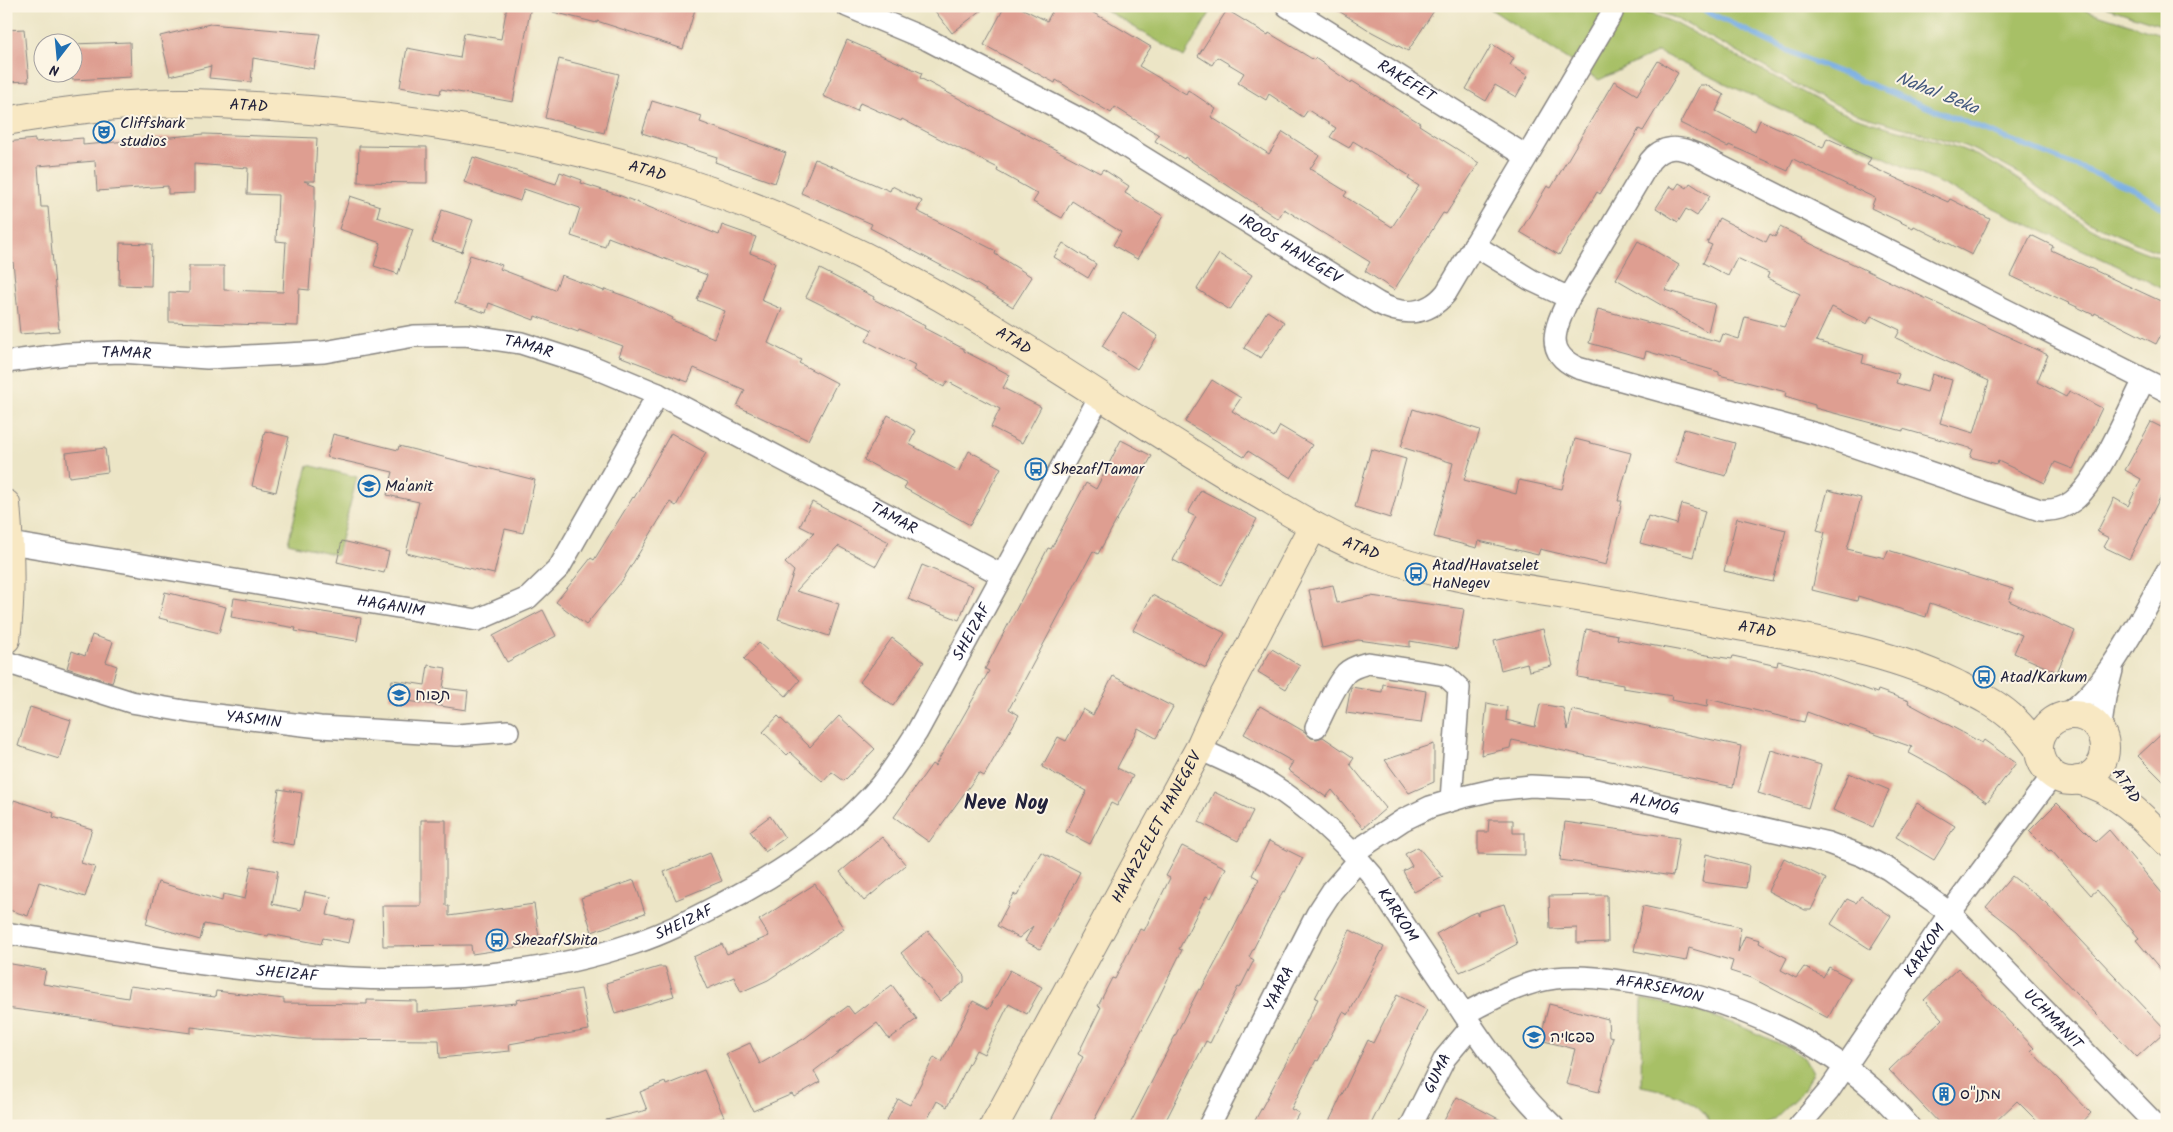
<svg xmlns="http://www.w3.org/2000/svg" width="2173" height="1132" font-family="Kalam,'Playpen Sans Hebrew',sans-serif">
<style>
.green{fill:#a7c066;stroke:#647150}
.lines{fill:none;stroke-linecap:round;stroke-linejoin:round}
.stream{stroke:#74ace3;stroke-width:5.5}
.building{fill:#de9e91;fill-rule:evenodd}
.street-casing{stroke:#878480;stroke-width:24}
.secondary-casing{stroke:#878480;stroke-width:30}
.street{stroke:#fff;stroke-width:21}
.secondary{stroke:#f8e8c3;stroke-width:28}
.labels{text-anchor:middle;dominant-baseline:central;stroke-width:4;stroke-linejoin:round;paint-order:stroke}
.street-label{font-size:16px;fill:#22223b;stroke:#fcf5e5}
.poi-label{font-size:16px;fill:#22223b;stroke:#fcf5e5;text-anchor:start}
.water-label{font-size:18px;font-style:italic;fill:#43597e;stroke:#fcf5e5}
.district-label{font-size:21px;font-weight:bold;fill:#22223b;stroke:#fcf5e5}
</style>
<rect width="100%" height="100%" fill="#fcf5e5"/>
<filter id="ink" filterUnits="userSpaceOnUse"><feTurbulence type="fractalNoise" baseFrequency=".02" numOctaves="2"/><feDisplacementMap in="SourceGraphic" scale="10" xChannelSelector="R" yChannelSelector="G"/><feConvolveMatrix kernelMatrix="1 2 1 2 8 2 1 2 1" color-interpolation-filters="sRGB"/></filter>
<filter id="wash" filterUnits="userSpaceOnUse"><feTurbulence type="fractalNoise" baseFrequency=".0096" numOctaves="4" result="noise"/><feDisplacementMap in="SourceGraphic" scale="20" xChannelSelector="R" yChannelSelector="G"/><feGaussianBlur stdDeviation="1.12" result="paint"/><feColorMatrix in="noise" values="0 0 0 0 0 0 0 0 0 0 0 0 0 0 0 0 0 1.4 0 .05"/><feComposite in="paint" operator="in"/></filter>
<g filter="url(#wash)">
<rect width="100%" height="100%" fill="#ece5c6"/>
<path class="green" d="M1099,6H1214L1184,57Z
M1486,6H1615L1657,16L1675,23L1834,109C1881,129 1932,135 1978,156C2011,171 2037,195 2067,214C2097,234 2133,248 2167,260V291L2124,269L1658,52L1599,80Z
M1630,6H2072L2167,36V255L2143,246L2084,220L2018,173L1981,153L1962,145L1860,115L1815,95L1677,19L1644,7Z
M2102,6H2167V27Z
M308,465L357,477L337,555L288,543Z
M1642,999L1692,1009L1740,1026L1787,1047L1804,1058L1812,1072L1804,1090L1774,1119L1764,1126H1711C1709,1121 1707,1115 1703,1112C1690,1096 1661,1090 1641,1086Z"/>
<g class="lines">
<path class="stream" d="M1695,6L1801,57L2136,190L2167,211"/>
</g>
<g id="blocks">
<path class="building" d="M507,6H531L513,102L441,89L440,94L400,87L407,48L460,58L464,33L501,39Z
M554,6H696L683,49L597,21V23L553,12Z
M931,6H987L952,33Z
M1005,6H1017L1047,21L1055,6H1081L1104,19L1151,47L1139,66L1186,94L1188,90L1216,109L1211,117L1269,154L1283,132L1319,155L1310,169L1347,192L1344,196L1392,227L1419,186L1408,179L1410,176L1353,141L1349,148L1330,137L1336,128L1308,110L1303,117L1269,94L1266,100L1238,83L1244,73L1217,57L1212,65L1198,56L1227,10L1268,35L1269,33L1314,60L1315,58L1351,83L1352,81L1420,123L1419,125L1479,163L1446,214L1443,213L1394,290L1365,271L1370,262L1284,209L1278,219L1185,157L1184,159L1155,141L1159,135L1115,107L1111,113L1056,80L1055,83L984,45Z
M1331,6H1437L1408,51L1372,32Z
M210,24L320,34L314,69L253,58L251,82L209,78L211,66L170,76L160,36Z
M24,29L29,81L6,82V30Z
M847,40L922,73L920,78L1100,173L1103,169L1129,186L1125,193L1163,216L1137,259L1113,245L1121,232L1072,201L1062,218L1033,202L1038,194L997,171L998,168L942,140L902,119L901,121L860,103L857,111L823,96Z
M130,42L131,77L72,80V44Z
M1492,44L1514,58L1510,65L1528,76L1516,97L1495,85L1486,101L1466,89Z
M559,59L619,74L604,133L545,118Z
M1658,61L1678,73L1643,131L1639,129L1600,194L1597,192L1559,255L1520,232L1547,186L1551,188L1614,81L1637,95Z
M1700,85H1706L1724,95L1716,111L1755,131L1760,120L1823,148L1827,138L1871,158L1867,165L1948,202L1950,199L1990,219L1972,255L1914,226L1913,228L1871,208L1875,198L1793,159L1788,171L1729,145L1728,147L1680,123Z
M652,101L702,116L700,122L786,153L775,183L715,162L717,157L642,133Z
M204,134L317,138L315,181H304L315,185V209L309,290L299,289L298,326L169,322V292L189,293V266H224V290L283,292L286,242L276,241L278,195L247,194L248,168L194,164V193L168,194V186L97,191L95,161L38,166L41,207H48L59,331L20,334L13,262H10L6,217V142L35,139V142L83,138V145Z
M359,146L427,147V183L358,182Z
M473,157L556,184L560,172L582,180L581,183L621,196L719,235L722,225L756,237L750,253L775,263L761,300L782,309L768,343L801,360L799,363L837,383L808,440L737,406L745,390L694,368L688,382L619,356L623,346L579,330L578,332L535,316L534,320L489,303L486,313L455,303L470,255L502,265L500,269L555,290L561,275L604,291L605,289L633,299L673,318L672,320L714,338L725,311L697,300L707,275L608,237L605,247L571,236L580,208L524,189L520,201L464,182Z
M815,159L890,191L892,186L922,201L917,211L996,251L995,254L1032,277L1013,307L978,285L870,228L872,224L801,193Z
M1679,183L1687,188L1690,183L1710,196L1697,216L1686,209L1678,222L1656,208L1670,186L1675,189Z
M350,196L380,206L377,217L413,229L398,274L374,266L381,243L339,229Z
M442,210L473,220L462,252L432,242Z
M1719,218L1766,242L1770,234L1775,237L1780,227L1802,238L1801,239L1899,286L2048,355L2037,382L2066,397L2069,391L2102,408L2073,469L2055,462L2045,483L1998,461L1997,464L1970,457L1973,449L1903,429V431L1815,408V405L1785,396L1786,392L1719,375V372L1646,351L1644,358L1589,343L1598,309L1720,342L1723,334L1739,339L1745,317L1784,327L1800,294L1767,278L1769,273L1737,258L1728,276L1703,263L1712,245L1707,243ZM1832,307L1867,324L1871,316L1900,330L1896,338L1989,381L1974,433L1940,423L1952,380L1932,374L1927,392L1896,383L1899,374L1862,363L1864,355L1816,341Z
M2031,235L2053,246L2051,250L2167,304V323L2156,344L2095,313L2094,315L2011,276Z
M1638,241L1679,265L1665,290L1715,304L1708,332L1616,279Z
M120,243L152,244L151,286L119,285Z
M1063,243L1096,264L1088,278L1054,257Z
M1219,254L1252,275L1230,310L1197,289Z
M820,269L874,297L873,299L925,326L924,328L964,349V351L1010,375L1003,388L1041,407L1022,443L991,427L1000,409L947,381L944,387L913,370L915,366L866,341L872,330L806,297Z
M1267,311L1284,322L1261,358L1244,348Z
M1123,313L1158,336L1137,369L1102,346Z
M1212,380L1241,398L1232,411L1274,437L1280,426L1312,445L1291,478L1248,451L1244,457L1185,422Z
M1413,409L1480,430L1464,480L1516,494L1519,480L1562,489L1575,439L1631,453L1618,501H1622L1606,565L1540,549L1538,555L1479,541L1477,548L1434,537L1453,463L1401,447Z
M888,415L916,431L909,444L959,471L969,451L1001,468L970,525L904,488L907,483L864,460Z
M2151,422L2167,430V484L2129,559L2104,547L2109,538L2097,532L2114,498L2128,506L2141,479L2125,470Z
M1684,429L1735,443L1726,476L1675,462Z
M265,431L289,437L276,492L252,486Z
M671,433L706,453L676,506L670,502L622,581L586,625L556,602L591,558L594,560L633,497L634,498Z
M333,434L398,450L399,446L535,480L523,533L505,529L494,574L406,553L419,502L387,495L393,472L327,457Z
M1121,440L1152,456L1098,554L1093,551L1009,709L1019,715L984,776L979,773L929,842L894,817L932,764L935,766L989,671L985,669L1048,548L1051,549L1086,483L1096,489Z
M105,448L108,472L69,477L66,453Z
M1371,449L1406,459L1390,518L1355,507Z
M1201,490L1257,519L1221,585L1173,560L1196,517L1188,513Z
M1828,490L1861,498L1847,549L1885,558L1888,550L2013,589L2009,601L2075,631L2057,672L2014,653L2022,635L1930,603L1926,617L1858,596L1857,601L1812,590L1825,532L1817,530Z
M812,502L889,542L876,566L838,546L796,591L839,604L829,636L778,619L794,571L785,563L814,533L800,526Z
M1682,504L1705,511L1693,557L1640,543L1648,516L1677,524Z
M1737,518L1786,530L1773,582L1724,571Z
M342,541L389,552L384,573L337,562Z
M922,565L973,586L959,620L908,599Z
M1333,585L1337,603L1371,596L1464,609L1457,649L1410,641V647L1358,640L1322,648L1309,590Z
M165,592L226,607L219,633L159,618Z
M1152,595L1225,633L1206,668L1133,630Z
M234,598L361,618L357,641L295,631L296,628L231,617Z
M543,610L556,636L507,662L493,636Z
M1543,629L1552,666L1529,671L1527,663L1501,670L1494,641Z
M1586,629L1618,635L1617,639L1688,652L1732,659L1733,656L1777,666L1778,661L1812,670L1877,693L1878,690L1909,701L1908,703L1982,743L1984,740L2016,763L1987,802L1948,774L1909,753L1912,747L1849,725L1848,727L1807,712L1804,722L1708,699L1707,707L1671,700L1672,696L1623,688V685L1578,677Z
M92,635L113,642L106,662L117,666L112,683L67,668L72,651L85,656Z
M892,638L924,662L893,706L860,682Z
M759,643L800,680L786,696L744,659Z
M1272,649L1300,666L1286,689L1258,672Z
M428,665L446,668L443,688L468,691L466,710L389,698L392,680L425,685Z
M1113,676L1173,707L1156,738L1138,728L1117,768L1133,776L1117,806L1111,803L1090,844L1066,832L1087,791L1042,767L1058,737L1066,741L1083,709L1093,715Z
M1383,684L1426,691L1421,723L1346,713L1351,687L1382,692Z
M1487,703L1507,707L1506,720L1535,727L1540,704L1563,708L1568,730L1572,710L1741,746L1733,787L1512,740L1510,748L1481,755Z
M1260,706L1305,732L1311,738L1317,739L1323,737L1354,758L1350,764L1386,808L1363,828L1332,790L1326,797L1288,770L1293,762L1244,734Z
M30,707L71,720L59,759L18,746Z
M778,716L810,747L839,716L875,749L844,781L832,772L823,782L790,752L787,755L763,732Z
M2167,729V785L2138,756Z
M1434,744V782L1409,793L1385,760Z
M1771,750L1821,765L1808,808L1758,793Z
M1849,773L1889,790L1873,827L1833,810Z
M279,789L302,793L294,845L271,841Z
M1214,792L1253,811L1238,841L1199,822Z
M14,800L54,813L53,817L92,829L81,863L95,867L85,897L39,882L28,916L6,909V824Z
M1917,803L1955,826L1934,860L1896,837Z
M2057,803L2096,842L2109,830L2167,899V977L2136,940L2139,938L2097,890L2091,895L2051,850L2049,851L2029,831Z
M770,816L785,838L765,852L750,831Z
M421,820H446V906H449V916L534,904L540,944L472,954L471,945L383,946L382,906H421Z
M1489,820H1513V833H1525V855L1478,854V832H1488Z
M1565,822L1679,838L1673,876L1560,860Z
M882,837L906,865L864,901L840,872Z
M1269,841L1303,858L1285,892L1283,891L1249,957L1254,960L1240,988L1238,987L1210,1043L1206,1041L1163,1126H1129L1199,989L1201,990L1225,945L1259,879L1252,875Z
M1182,846L1226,868L1211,898L1206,896L1179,949L1182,950L1157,1001L1091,1126H1048L1083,1057L1078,1054L1101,1007L1098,1006L1112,978L1115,979L1140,929L1144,931L1170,878L1166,876Z
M1418,847L1443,877L1414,892L1403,871L1412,866L1405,854Z
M1041,852L1080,872L1040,949L1025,941L1033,926L1019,938L997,926L1014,894L1017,896Z
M710,853L722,881L676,900L664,872Z
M1706,854L1749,865L1746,888L1702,882Z
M1784,858L1826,879L1811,910H1805L1768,891Z
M251,866L278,871L272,904L301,910L305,892L331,897L327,915L354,921L349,943L323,938L321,944L269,934L268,936L204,924L200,940L146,924L158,882L222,901L223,894L245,899Z
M2012,876L2046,903L2166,1030L2137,1057L2017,931L1986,907Z
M634,880L645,913L592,932L581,898Z
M815,884L844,929L768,980L741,992L734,977L707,989L693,957L722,944L727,954L769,936L759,920Z
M1607,895L1608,942L1577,943V928L1550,929L1549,896Z
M1861,896L1891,916L1870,949L1831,924L1847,899L1856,903Z
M1504,904L1517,944L1487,960L1460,972L1436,934L1469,915L1476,912L1478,915V912Z
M1643,906L1741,927L1738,952L1745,936L1760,940L1759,943L1787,958L1781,970L1796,978L1804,967L1823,977L1829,967L1850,978L1828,1018L1752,978L1730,971L1733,961L1689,948L1686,961L1634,951Z
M1350,930L1384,947L1348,1015L1343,1012L1318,1061L1316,1060L1291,1109L1299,1113L1292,1126H1252L1288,1059L1318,999L1315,998Z
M928,931L964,976V982L940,1001L901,953Z
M6,963L46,970L43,984L128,998L130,986L215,997L216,991L284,999V1003L367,1004V1000L417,1001V1012L517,1003L516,1000L581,989L589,1030L509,1044L510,1051L440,1058L439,1040L299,1039L191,1027V1033L6,1008Z
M659,967H665L674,996L615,1014L606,983Z
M1958,968L2034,1048L2031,1051L2091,1113L2079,1126H2042L2017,1101L1991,1126H1942L1889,1070L1942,1019L1924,1000Z
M1010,970L1042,987L1027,1014L1009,1004L984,1054L976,1050L947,1107L937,1101L924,1126H884L898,1099L910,1105L934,1057L942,1062L973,1001L989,1009Z
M892,985L917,1019L889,1039L877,1023L814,1071L820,1082L794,1097L792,1094L753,1111L726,1054L750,1043L760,1064L805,1038L848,1006L854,1014Z
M1397,995L1427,1010L1370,1126H1327L1368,1040L1373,1043Z
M1549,1004L1608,1019L1609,1036L1613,1037L1599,1092L1566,1084L1575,1049L1540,1040Z
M704,1070L724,1117L703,1126H607L606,1120L647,1110L640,1092L665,1082L666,1085Z
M1457,1097L1512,1126H1441Z"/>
</g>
</g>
<g filter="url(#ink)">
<use href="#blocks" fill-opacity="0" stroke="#878480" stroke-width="1"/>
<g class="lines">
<g class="street-casing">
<g id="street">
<path id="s1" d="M847,6L928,40L1091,125L1378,303C1403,316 1427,316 1446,293L1612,13"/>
<path id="s2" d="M1287,6L1526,156"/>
<path d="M1474,245L1531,280L1569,298C1556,326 1542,352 1578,368L1820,435L2040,510C2052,511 2063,509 2073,501C2099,481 2128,411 2144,380"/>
<path d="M1569,298L1650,161C1663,145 1678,146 1696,154L2167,391"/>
<path id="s3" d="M6,362L67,354L121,352L207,358L324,352L414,336L466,335L521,343L589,365L658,394L1002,575"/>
<path id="s4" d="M10,543L477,620L528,598L559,568L658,394"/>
<path id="s5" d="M6,662L131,702L190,712L320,727L457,735L508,731"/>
<path d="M2061,717C2103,696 2143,613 2167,571"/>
<path d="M1316,727C1325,710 1333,688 1346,673C1352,667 1361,665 1368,663L1445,675L1459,688L1451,800"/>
<path d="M2100,732L2105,697L2112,670"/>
<path id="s6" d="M1199,749C1224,760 1249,771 1272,785C1310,809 1343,841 1372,875C1397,914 1422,952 1448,990C1479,1038 1511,1086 1553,1126"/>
<path id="s7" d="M1353,853L1403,820L1430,807L1463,797L1493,790L1531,786L1591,789L1828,843L1863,856L1888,869L1950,913L2157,1126"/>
<path id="s8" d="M6,933C209,966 435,1012 635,943C666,933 696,917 725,902C777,875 827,843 867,800C887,780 902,755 917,732L1100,396"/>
<path id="s9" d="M1464,1014C1493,999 1522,982 1555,978C1581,975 1609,979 1635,983C1722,996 1808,1032 1874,1090C1887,1101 1898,1114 1909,1126"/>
<path id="s10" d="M1209,1126L1317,914L1332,891L1359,860"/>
<path id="s11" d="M1411,1126L1445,1058L1472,1026"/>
<path id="s12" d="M1799,1126L1828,1092L1950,913L2053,775"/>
</g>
</g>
<g class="secondary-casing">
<g id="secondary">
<path id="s13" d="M6,121C67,110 129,102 191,103C238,104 286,108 333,112C441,122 551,141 655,173C770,207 881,260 983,322C1074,377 1161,437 1252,490C1290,512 1327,536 1368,551C1433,576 1502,585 1571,596C1625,605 1679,615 1733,625C1807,638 1885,650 1954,683C1974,693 1994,702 2010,716C2022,726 2030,737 2039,749"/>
<path d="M6,504C10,549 12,594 6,639"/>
<circle cx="2072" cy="748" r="33"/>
<path d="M2078,780C2116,790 2140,814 2167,842"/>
<path id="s14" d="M994,1126L1199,749L1216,711L1313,526"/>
</g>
</g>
<use href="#street" class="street"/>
<use href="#secondary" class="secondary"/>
</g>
</g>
<defs>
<g id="theatre-ring" transform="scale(1.125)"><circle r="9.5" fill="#fcf5e5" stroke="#1f6fb2" stroke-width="1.5"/><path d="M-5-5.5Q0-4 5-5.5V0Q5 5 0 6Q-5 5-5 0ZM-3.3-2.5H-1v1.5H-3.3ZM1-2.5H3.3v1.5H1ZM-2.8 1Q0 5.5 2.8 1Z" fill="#1f6fb2"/></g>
<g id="bus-ring" transform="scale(1.125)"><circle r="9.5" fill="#fcf5e5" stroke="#1f6fb2" stroke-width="1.5"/><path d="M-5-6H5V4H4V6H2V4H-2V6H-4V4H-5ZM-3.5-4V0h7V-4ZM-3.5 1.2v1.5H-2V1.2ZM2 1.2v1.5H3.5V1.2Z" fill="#1f6fb2"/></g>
<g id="school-ring" transform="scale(1.125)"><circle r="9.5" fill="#fcf5e5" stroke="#1f6fb2" stroke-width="1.5"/><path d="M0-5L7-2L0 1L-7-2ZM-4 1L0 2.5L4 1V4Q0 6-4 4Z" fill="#1f6fb2"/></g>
<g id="building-ring" transform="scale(1.125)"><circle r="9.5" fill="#fcf5e5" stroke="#1f6fb2" stroke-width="1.5"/><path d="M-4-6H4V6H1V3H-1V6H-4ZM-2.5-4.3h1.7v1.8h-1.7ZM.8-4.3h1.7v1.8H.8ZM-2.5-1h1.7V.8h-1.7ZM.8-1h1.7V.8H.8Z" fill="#1f6fb2"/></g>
</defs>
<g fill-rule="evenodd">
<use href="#theatre-ring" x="104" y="132"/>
<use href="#bus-ring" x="1036" y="469"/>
<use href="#school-ring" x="369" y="486"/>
<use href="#bus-ring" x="1416" y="574"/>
<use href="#bus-ring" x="1984" y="677"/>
<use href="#school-ring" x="399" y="695"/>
<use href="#bus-ring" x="497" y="940"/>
<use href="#school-ring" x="1534" y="1037"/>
<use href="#building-ring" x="1944" y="1094"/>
</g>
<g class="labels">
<g class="street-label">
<text stroke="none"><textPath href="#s2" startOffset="141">RAKEFET</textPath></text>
<text stroke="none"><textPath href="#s13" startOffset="244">ATAD</textPath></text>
<text stroke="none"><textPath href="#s13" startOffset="649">ATAD</textPath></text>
<text stroke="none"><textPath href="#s1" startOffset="506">IROOS HANEGEV</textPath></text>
<text stroke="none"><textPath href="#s13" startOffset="1054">ATAD</textPath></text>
<text stroke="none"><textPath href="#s3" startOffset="526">TAMAR</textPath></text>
<text stroke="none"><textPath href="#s3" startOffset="121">TAMAR</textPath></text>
<text stroke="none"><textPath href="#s3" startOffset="931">TAMAR</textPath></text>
<text stroke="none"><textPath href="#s13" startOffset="1459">ATAD</textPath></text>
<text stroke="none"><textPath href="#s4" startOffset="386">HAGANIM</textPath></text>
<text stroke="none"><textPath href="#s13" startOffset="1864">ATAD</textPath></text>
<text stroke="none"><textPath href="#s8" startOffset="1109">SHEIZAF</textPath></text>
<text stroke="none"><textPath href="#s5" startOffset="255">YASMIN</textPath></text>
<text transform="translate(2126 786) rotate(57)">ATAD</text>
<text stroke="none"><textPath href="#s7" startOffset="319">ALMOG</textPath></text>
<text stroke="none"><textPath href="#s14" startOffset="340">HAVAZZELET HANEGEV</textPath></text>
<text stroke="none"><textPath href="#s6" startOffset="264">KARKOM</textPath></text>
<text stroke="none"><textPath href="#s8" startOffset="689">SHEIZAF</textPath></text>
<text stroke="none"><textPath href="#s12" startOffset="216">KARKOM</textPath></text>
<text stroke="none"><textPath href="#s8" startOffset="284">SHEIZAF</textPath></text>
<text stroke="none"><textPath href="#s10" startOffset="154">YAARA</textPath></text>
<text stroke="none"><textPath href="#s9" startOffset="204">AFARSEMON</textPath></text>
<text stroke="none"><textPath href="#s7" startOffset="786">UCHMANIT</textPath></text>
<text stroke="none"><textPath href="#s11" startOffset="59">GUMA</textPath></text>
</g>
<g class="poi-label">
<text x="120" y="123">Cliffshark<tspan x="120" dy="18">studios</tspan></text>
<text x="1052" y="469">Shezaf/Tamar</text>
<text x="385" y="486">Ma'anit</text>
<text x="1432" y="565">Atad/Havatselet<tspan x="1432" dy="18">HaNegev</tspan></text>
<text x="2000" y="677">Atad/Karkum</text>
<text x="415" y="695">תפוח</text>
<text x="513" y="940">Shezaf/Shita</text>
<text x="1550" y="1037">פפאיה</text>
<text x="1960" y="1094">מתנ"ס</text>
</g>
<g class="water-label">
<text transform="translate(1937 94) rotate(22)">Nahal Beka</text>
</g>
<g class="district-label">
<text x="1006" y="803">Neve Noy</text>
</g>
</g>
<rect width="2173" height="1132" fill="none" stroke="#fcf5e5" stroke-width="25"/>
<g transform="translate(58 58) rotate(196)"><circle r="24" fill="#fcf5e5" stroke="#a5a1a1"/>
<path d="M0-4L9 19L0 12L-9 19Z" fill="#1f6fb2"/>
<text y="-8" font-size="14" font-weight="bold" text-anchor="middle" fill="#22223b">N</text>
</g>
</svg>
